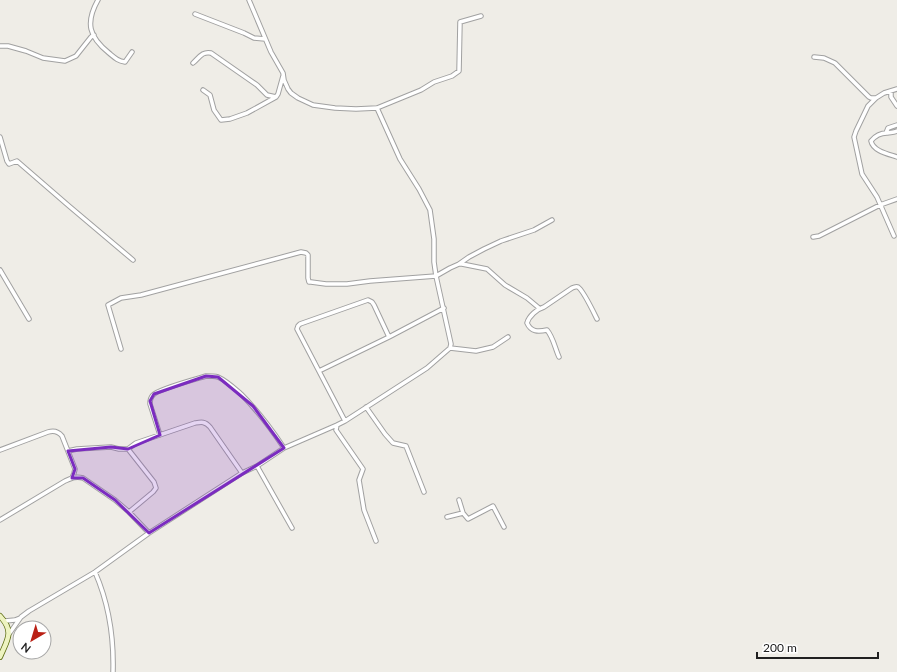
<svg xmlns="http://www.w3.org/2000/svg" width="897" height="672" font-family="Lato,sans-serif">
<style>
.lines{fill:none;stroke-linecap:round;stroke-linejoin:round}
.street-casing{stroke:#a1a1a1;stroke-width:5.5}
.secondary-casing{stroke:#5d6d11;stroke-width:6}
.street{stroke:#fff;stroke-width:3.5}
.secondary{stroke:#eef3c1;stroke-width:4.5}
.marked{fill:#7b2cbf;fill-opacity:0.2;stroke:#7b2cbf;stroke-width:3;stroke-linejoin:round}
</style>
<rect width="100%" height="100%" fill="#efede7"/>
<g class="lines">
<g class="street-casing">
<path id="street" d="M98,0C85,23 89,37 109,53C115,58 118,61 125,62L132,52
M249,0L271,52L283,73L284,80L288,89L291,93L298,98L313,105L335,108L356,109L377,108L421,90L434,82L452,76L459,71L460,22L481,16
M195,14L244,33L254,38L265,39
M0,46H8L26,51L43,58L65,61L76,56L91,37L94,35
M814,57L824,58L835,63L869,97L871,98H876
M193,63C199,58 202,51 211,53L257,85L267,95L276,97
M203,90L210,95L214,110L221,120L230,119L247,113L276,97L278,94L283,76
M891,91V97L897,106
M897,131C893,133 891,132 887,133C880,133 875,136 871,141C873,151 888,154 897,157
M886,133L888,128L897,125
M0,137L7,161L9,164L17,161L69,206L133,260
M894,236L877,197L862,174L854,137L856,131L868,106L876,98L884,93L897,89
M813,237L819,236L880,205L897,199
M459,264L469,257L484,249L501,241L534,230L552,220
M0,270L29,319
M450,348L476,351L493,347L508,337
M121,349L108,305L121,298L141,295L301,252L306,253L308,255V278L309,282H311L326,284H347L370,281L436,276L450,268L459,264H462L487,269L505,285L527,298L539,308
M559,357C555,348 553,337 547,330C538,332 531,332 527,323C529,316 537,309 544,307L572,288C574,287 576,286 578,287C583,290 594,313 597,319
M319,371L389,337L444,308
M366,407L385,434L393,443L406,446L424,492
M345,421L297,329L298,326L300,324L368,300L372,302L374,305L389,337
M337,425L336,430L363,469L359,480L364,510L376,541
M160,435L150,404C150,401 150,398 153,395C158,389 196,379 206,376C210,376 214,376 218,377C227,381 234,388 241,394C259,412 270,427 284,448
M128,449L154,482L156,488L153,492L129,512
M0,450L48,432C54,430 58,431 62,436L75,469L74,473L72,478
M68,451L77,449L111,447L119,449H128L136,443L195,423C201,422 205,421 210,427L242,473
M257,466L292,528
M459,500L463,513L468,519L493,506L504,527
M447,517L463,513
M0,520L65,481C72,478 76,476 83,478L115,500L129,512L149,533
M95,572C109,604 114,637 113,672
M5,621L15,620L20,618
M9,634L21,617L29,611L95,572L149,533L242,473L257,466L284,448L337,425L345,421L427,368L450,348L451,344L436,276L434,262V239L430,210L419,189L400,159L377,108"/>
</g>
<g class="secondary-casing">
<path id="secondary" d="M0,616C15,632 7,640 0,657"/>
</g>
<use href="#street" class="street"/>
<use href="#secondary" class="secondary"/>
</g>
<path class="marked" d="M206,376L218,377L253,406L284,448L149,533L115,500L83,478H72L75,469L68,451L111,447L128,449L160,435L150,401L154,394Z"/>
<g transform="translate(32 640) rotate(218)"><circle r="19" fill="#ffffff" stroke="#a6a6a6"/>
<path d="M0-3L7 15L0 10L-7 15Z" fill="#ba2015"/>
<text y="-6" font-size="11" font-weight="bold" text-anchor="middle" fill="#202020">N</text>
</g>
<path d="M757 652v6h121v-6" fill="none" stroke="#202020" stroke-width="2"/>
<text x="763" y="652" font-size="12" fill="#202020" stroke="#ffffff" stroke-width="3" paint-order="stroke">200 m</text>
</svg>
